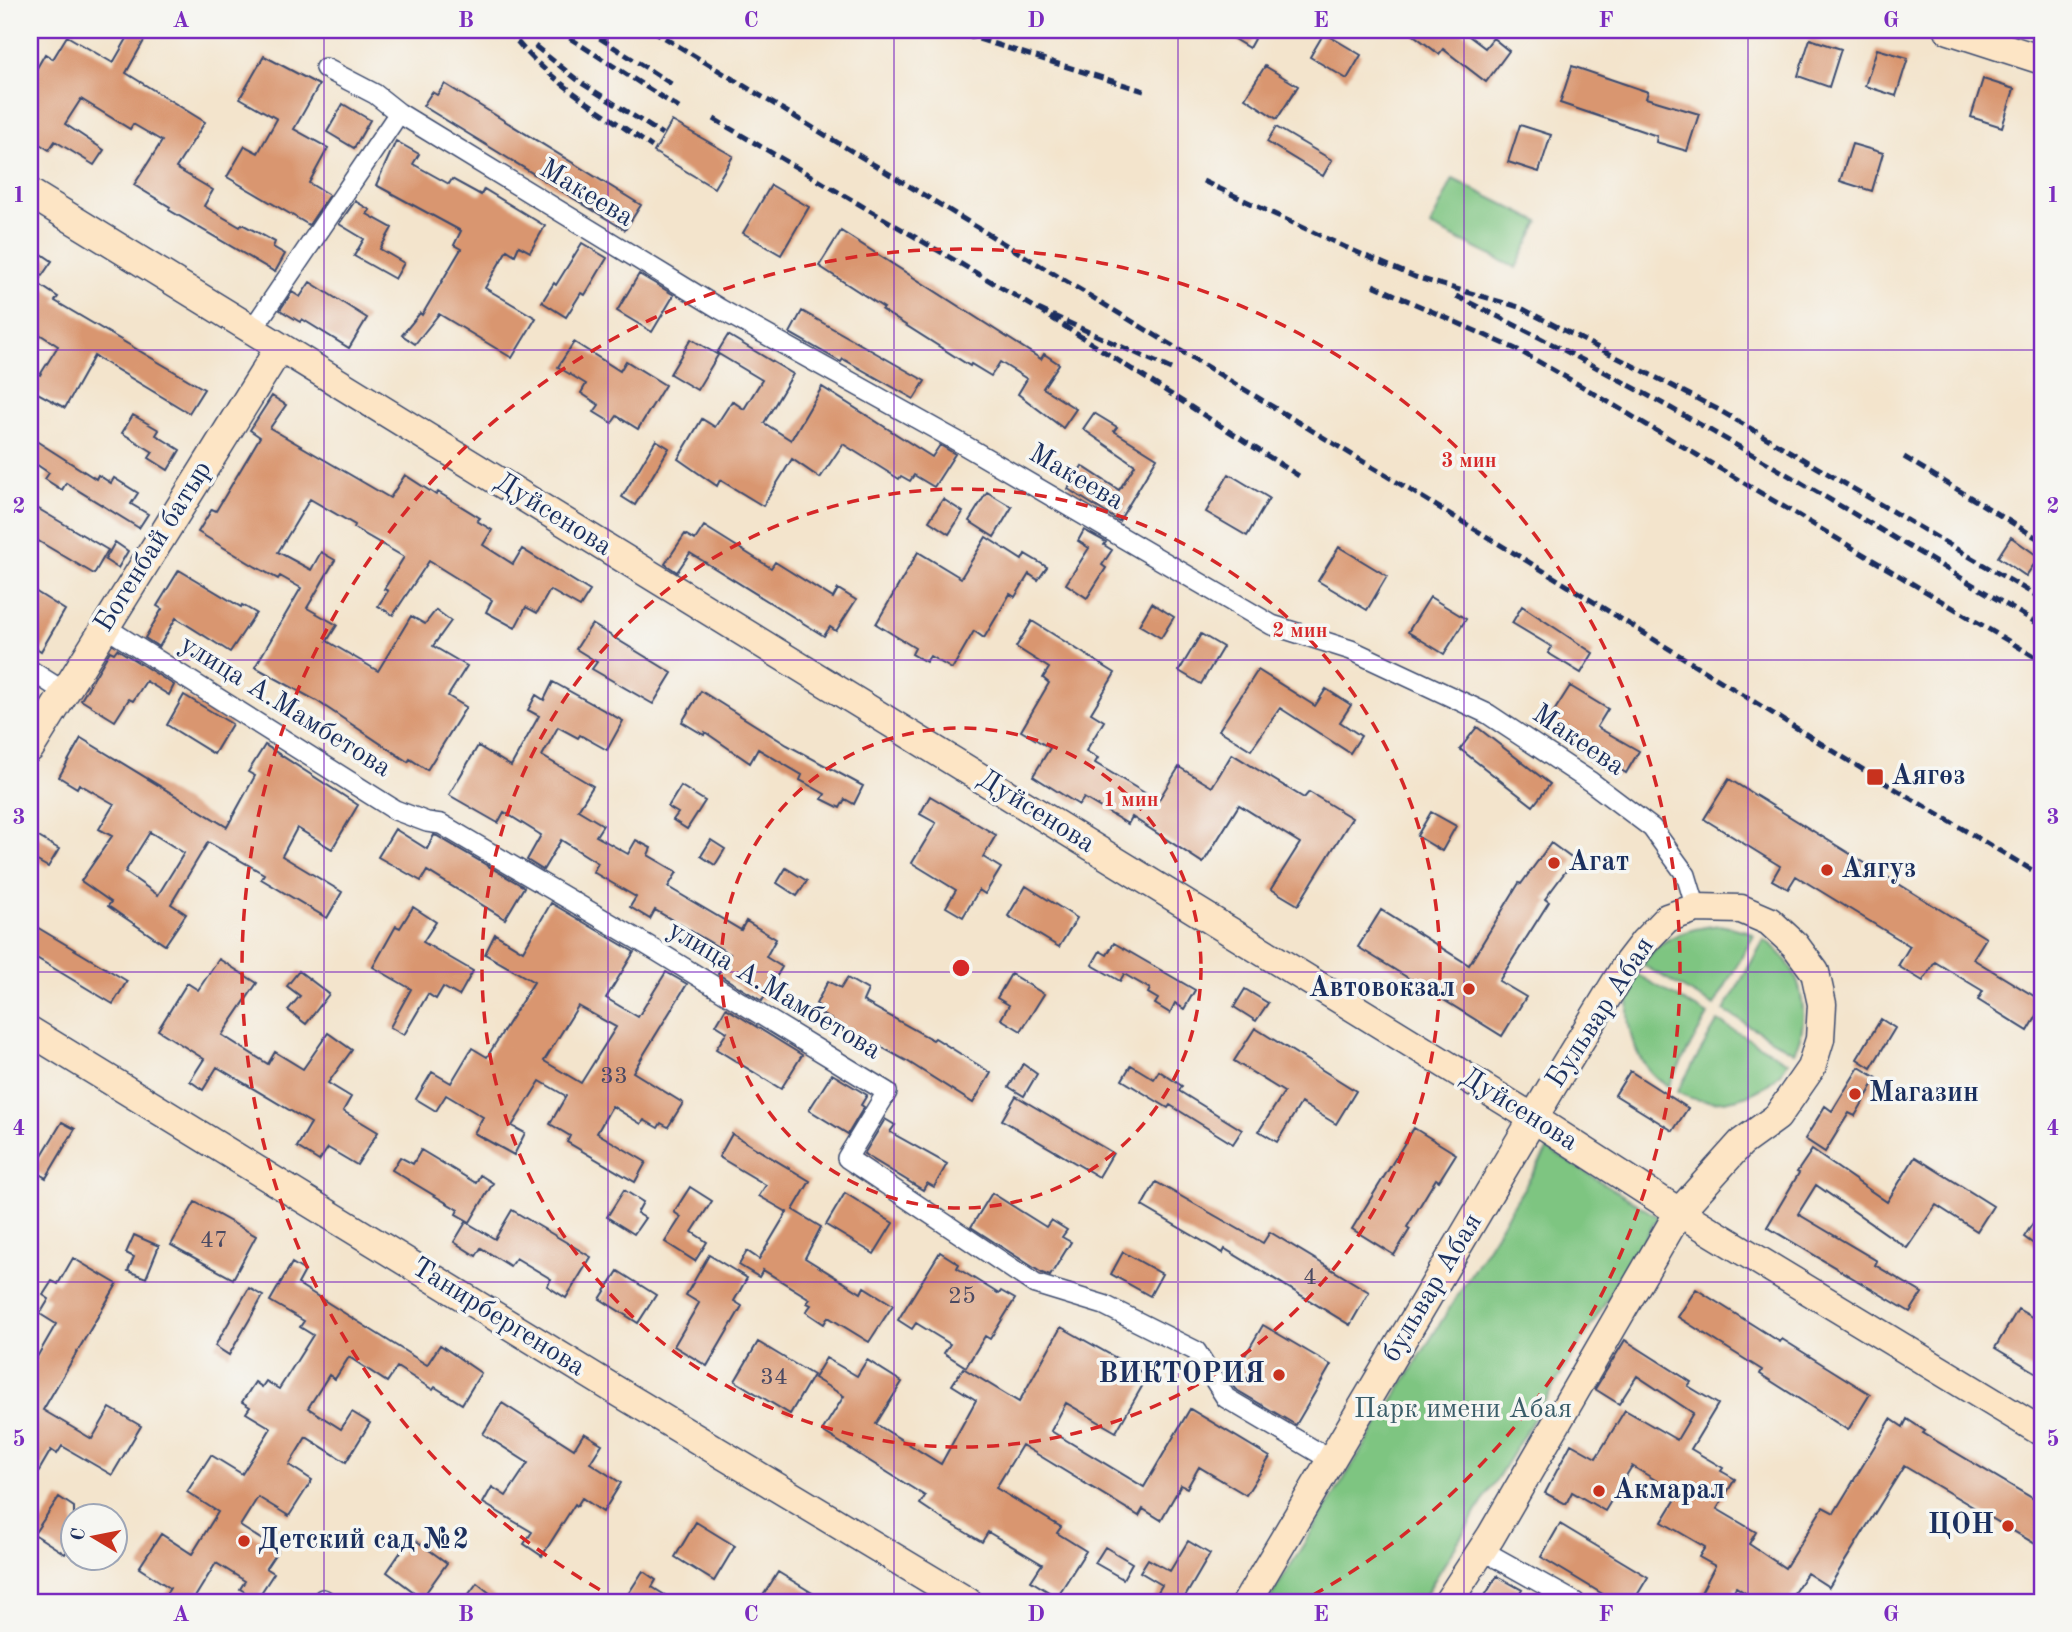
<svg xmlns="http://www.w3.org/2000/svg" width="2072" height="1632" font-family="'Old Standard TT',serif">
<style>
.green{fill:#7ec581;stroke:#4c7a70;stroke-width:2}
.building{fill:#d99670;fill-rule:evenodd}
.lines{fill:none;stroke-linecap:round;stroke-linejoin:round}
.street-casing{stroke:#3b4a6e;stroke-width:22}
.secondary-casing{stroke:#3b4a6e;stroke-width:31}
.street{stroke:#fff;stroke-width:19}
.secondary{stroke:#fde5c5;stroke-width:28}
.rail{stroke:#1b2f5e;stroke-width:5;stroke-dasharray:10 5;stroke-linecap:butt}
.grid{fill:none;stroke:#7b2cbf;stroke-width:2;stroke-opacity:0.55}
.ring{fill:none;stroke:#d62828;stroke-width:3.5;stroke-dasharray:12 9}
.poi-dot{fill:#c8321e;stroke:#f6f6f2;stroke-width:2.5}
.labels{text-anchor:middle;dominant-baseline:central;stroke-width:7;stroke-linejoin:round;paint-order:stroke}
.number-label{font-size:24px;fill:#4a4962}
.street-label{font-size:28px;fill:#1b2f5e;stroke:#f6f6f2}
.poi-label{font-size:28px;font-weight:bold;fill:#1b2f5e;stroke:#f6f6f2;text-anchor:start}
.park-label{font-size:28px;fill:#395c68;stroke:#f6f6f2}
.centre{fill:#d62828;stroke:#f6f6f2;stroke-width:3.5}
.ring-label{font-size:21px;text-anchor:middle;font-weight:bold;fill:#d62828;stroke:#f6f6f2;stroke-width:7;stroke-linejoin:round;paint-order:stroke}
.neatline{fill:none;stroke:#7b2cbf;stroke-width:2.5}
.grid-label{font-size:23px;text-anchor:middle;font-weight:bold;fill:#7b2cbf}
</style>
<rect width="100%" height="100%" fill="#f6f6f2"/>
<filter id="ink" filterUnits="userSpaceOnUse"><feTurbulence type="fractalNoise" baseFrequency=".0143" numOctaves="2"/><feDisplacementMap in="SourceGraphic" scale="14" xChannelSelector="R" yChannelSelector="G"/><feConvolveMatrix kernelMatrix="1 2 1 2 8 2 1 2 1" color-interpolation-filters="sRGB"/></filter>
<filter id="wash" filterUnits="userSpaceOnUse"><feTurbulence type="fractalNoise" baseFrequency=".00686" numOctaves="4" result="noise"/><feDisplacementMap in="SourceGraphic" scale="28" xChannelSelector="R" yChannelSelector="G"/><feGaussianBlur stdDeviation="1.57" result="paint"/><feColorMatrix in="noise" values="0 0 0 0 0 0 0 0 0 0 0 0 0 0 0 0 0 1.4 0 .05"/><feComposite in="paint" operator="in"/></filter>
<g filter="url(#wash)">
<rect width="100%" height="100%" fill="#f3e4cc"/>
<path class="green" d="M1453,179L1539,222L1516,268L1430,226Z
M1720,925L1747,931L1754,935L1714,1006L1643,965C1659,936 1690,928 1720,925Z
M1764,940C1800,961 1814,1016 1794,1052L1724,1011Z
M1638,975L1708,1015L1668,1086C1632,1066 1616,1010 1638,975Z
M1718,1021L1788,1062C1768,1097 1713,1113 1677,1092Z
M1548,1149L1658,1217L1421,1602H1268Z"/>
<g id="blocks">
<path class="building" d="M132,30H150L126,73L205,122L176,168L213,190L204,206L240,227L242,224L275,242L273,247L285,254L275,272L169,210L170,207L134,185L162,141L133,124L130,129L81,99L65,124L104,150L94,165L55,141L49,150L30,138V80L45,54L53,59L67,36L113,63Z
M1219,30H1259L1249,48Z
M1407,30H1461L1485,48L1493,38L1509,51L1486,82L1443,49L1439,54Z
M1324,33L1361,55L1347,79L1310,57Z
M1810,39L1841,49L1829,87L1798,76Z
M1877,49L1908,58L1896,96L1865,86Z
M264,56L319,85L294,129L328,148L309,183L329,195L309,225L227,177L245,146L258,153L277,119L240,98Z
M1265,66L1298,86L1277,119L1245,98Z
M1572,66L1648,92L1646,98L1699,114L1687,151L1656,142L1657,136L1560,103Z
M1983,79L2014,89L2002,127L1971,117Z
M445,84L641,205L625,230L423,106L432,92L437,95Z
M343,104L370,120L354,148L327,132Z
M672,121L733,156L714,188L654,152Z
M1520,125L1551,135L1539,172L1508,162Z
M1276,127L1332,160L1323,176L1267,142Z
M396,141L419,154L413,164L449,184L452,179L481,195L484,189L545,226L530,252L519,246L515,255L507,250L485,288L536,318L512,358L439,314L415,344L402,335L420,313L422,315L461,249L454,245L461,231L376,185Z
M1852,144L1883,153L1872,191L1840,181Z
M771,185L809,207L781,255L743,233Z
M355,201L370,210L367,214L392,228L380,249L404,263L395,279L354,256L364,239L339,224Z
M841,231L1041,359L1044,354L1059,364L1043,388L1076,409L1063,428L1018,394L1027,379L1000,362L991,376L971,364L970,366L882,310L884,308L819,266Z
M582,243L607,258L585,295L581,293L566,317L542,302L554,283L556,285Z
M30,246L52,261L37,283L58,297L55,301L204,389L189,413L94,356L65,408L30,389V369L40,375L58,346L30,328Z
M639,274L674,295L652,332L617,311Z
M310,282L367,318L349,348L302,319L300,322L280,310L292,292L300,297Z
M802,311L925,381L914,399L843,359L841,362L790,333Z
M728,335L793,374L764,423L791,440L822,387L932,457L940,445L955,454L934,487L914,475L910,481L901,476L899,479L843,444L820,478L792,459L763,506L720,480L717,486L678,459L702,419L715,427L732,401L744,409L762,380L717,353Z
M691,339L718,355L697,390L670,374Z
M574,342L620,371L626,361L665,385L638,429L617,416L612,423L594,412L599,405L581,393L586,384L558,367Z
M272,396L286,405L270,428L390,498L405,475L436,495L438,492L480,518L477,521L492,530L483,545L513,564L522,549L590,591L580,607L550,590L537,613L526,607L515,628L486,612L492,600L429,561L393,615L378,606L388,591L384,589L404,557L354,528L355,525L310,499L278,552L311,570L321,552L335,560L307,608L337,625L327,641L378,671L411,616L425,624L436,610L451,621L433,646L467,666L448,696L466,707L427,770L410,759L408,762L317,701L255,667L301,588L280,576L278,579L256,567L198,532L212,509L216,511L260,437L250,430Z
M1094,413L1117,427L1114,431L1157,458L1119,521L1068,489L1082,466L1119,490L1135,465L1083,429Z
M133,415L159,430L156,435L180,450L168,470L149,458L153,452L122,433Z
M30,437L96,479L98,475L111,483L114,478L138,493L131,504L148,514L139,528L66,483L62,490L45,479L49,473L30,460Z
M656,440L669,448L635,505L622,497Z
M1229,474L1269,498L1247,536L1206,512Z
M987,492L1012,507L994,537L969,521Z
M943,499L963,512L949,534L929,521Z
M37,508L108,550L94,574L30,536V521Z
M704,526L771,568L775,562L833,598L838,589L856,600L836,631L830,627L824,636L690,553L677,572L665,564L685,534L695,540Z
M1084,530L1106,542L1104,545L1112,550L1102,565L1106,568L1087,598L1066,584L1089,548L1078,541Z
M986,537L1022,560L1025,554L1047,567L1038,580L1029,574L1015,597L1010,594L984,638L974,631L952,669L930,656L926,662L912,654L915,648L876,624L918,552L961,578Z
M2011,537L2039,557L2026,576L1998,557Z
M115,542L128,551L118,568L105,560Z
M1339,547L1387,576L1367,610L1318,581Z
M179,570L241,607L242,605L256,613L230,652L176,618L159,647L145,638L162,609L157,606Z
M30,588L65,610L41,651L30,644Z
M1430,597L1466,619L1444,654L1408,632Z
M1152,603L1174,617L1161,638L1139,625Z
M1522,606L1593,653L1581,673L1548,653L1552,647L1512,623Z
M1032,621L1115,673L1091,713L1104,721L1086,751L1098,758L1095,763L1158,801L1179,767L1212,787L1232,754L1304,798L1309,792L1352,818L1298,905L1271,889L1300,843L1239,805L1203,863L1132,817L1128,824L1084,798L1079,805L1033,776L1050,748L1021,731L1049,683L1043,678L1049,668L1016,647Z
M592,624L672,673L653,704L592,669L597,662L576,649Z
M1201,634L1223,647L1201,684L1179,671Z
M117,649L174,685L169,695L146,681L133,701L129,699L115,721L81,700L110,651L114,653Z
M1258,670L1315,706L1326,689L1351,705L1340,722L1361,736L1350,753L1280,708L1251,750L1219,730Z
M553,682L623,721L607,750L580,735L578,738L558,727L542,756L593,786L578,810L603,825L596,836L628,854L636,840L651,848L648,855L677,872L668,887L741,930L746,921L776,939L766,957L782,967L762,1001L718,974L730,954L655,910L650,919L630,907L636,897L593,872L598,863L561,840L543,870L527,860L541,835L504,812L498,823L449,795L478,746L511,766L539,716L528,710L536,695L544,700Z
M1570,686L1608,709L1597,727L1639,751L1626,773L1621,770L1617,776L1590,760L1594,753L1546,724Z
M701,691L787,745L863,786L854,804L845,799L840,808L822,799L825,794L800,780L802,775L758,749L750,763L705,732L704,735L682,722Z
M184,695L232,724L214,754L167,725Z
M1477,727L1550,784L1533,806L1460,749Z
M81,738L227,827L255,776L248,772L265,745L358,805L332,849L297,828L282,856L342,892L327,918L261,879L264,874L208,842L171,904L186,914L165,945L108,906L111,902L81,881L112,836L99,829L114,804L79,784L77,788L59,777ZM150,832L184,853L158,895L125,872Z
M1729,779L1986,938L1973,959L2042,1001V1007L2028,1031L1978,1000L1983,991L1935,962L1923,981L1898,966L1910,946L1796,876L1788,889L1772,880L1780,866L1704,819Z
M681,786L705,801L687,829L673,820L678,813L668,807Z
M930,796L996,835L983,857L1001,868L985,894L979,890L963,917L946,907L956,890L912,863L936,823L920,814Z
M1431,812L1456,826L1442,851L1417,836Z
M395,829L427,849L434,835L437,836L524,887L505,919L427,871L421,881L378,857Z
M30,832L59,849L48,867L30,857Z
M711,840L725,849L715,865L701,856Z
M1551,843L1574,860L1545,899L1549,902L1499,981L1526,997L1502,1036L1358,947L1381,910L1469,965L1519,883L1521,884Z
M786,868L807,881L797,896L777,883Z
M1026,886L1077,918L1059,947L1008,916Z
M551,903L634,952L606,998L638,1017L666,972L687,984L633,1072L683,1103L668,1127L661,1123L658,1128L644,1120L641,1124L612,1106L597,1133L646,1162L635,1182L567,1142L570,1136L550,1124L566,1096L540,1081L512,1126L525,1133L514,1155L474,1133L483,1117L446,1095L436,1111L416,1099L432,1072L451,1083L472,1048L487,1057L534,982L485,954L495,934L523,951ZM578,1006L616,1027L581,1083L544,1061Z
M413,907L436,922L423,942L473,971L459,996L443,987L436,999L428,994L404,1035L390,1027L411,989L373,967L396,926L400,928Z
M30,923L127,981L113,1004L30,954Z
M1114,943L1195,990L1184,1009L1175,1003L1170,1013L1155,1004L1158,999L1148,993L1150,989L1124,974L1120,981L1092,965L1100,951L1107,955Z
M219,959L257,983L222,1035L268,1064L275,1052L303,1069L328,1033L352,1050L328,1083L351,1097L343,1111L378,1132L357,1165L328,1148L319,1161L297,1147L311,1123L217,1067L203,1090L190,1081L204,1059L158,1030L187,983L198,990Z
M299,971L329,994L306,1024L288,1010L300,996L287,986Z
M1011,974L1044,994L1021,1031L1001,1019L1009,1005L997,998Z
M847,978L868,990L863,1001L933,1040L935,1038L991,1073L973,1103L907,1061L819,1013L822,1008L816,1004L828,981L841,988Z
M1245,989L1268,1003L1256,1021L1234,1007Z
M726,1008L802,1055L781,1089L716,1049L727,1032L716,1025Z
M1881,1019L1895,1028L1871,1068L1857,1059Z
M1255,1028L1356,1091L1336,1124L1301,1103L1277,1142L1259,1131L1284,1092L1234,1061Z
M1023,1064L1037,1074L1024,1096L1009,1087Z
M1131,1065L1154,1079L1159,1071L1182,1086L1179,1091L1242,1130L1233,1144L1170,1105L1168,1108L1122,1080Z
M1859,1067L1877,1078L1855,1116L1849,1113L1825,1152L1805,1139L1825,1106L1832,1111Z
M1630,1071L1688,1108L1673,1131L1615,1095Z
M832,1074L867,1095L861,1105L864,1107L848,1134L809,1110Z
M1016,1096L1113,1153L1099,1177L1002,1120Z
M885,1119L895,1125L890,1132L947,1164L934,1187L927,1183L923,1190L864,1154Z
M62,1122L75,1129L46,1178L33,1170Z
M1414,1128L1456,1154L1439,1181L1436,1179L1407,1227L1410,1229L1394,1255L1352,1229Z
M732,1134L810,1181L793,1210L821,1227L805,1258L861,1293L864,1287L893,1305L869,1342L828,1317L824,1324L806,1312L811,1305L807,1303L810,1299L763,1270L759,1277L739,1265L747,1251L759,1259L787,1212L759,1196L766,1185L719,1157Z
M421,1150L476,1183L480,1175L493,1183L470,1222L456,1214L458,1210L392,1170L400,1157L413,1164Z
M1812,1150L1887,1202L1915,1157L1993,1206L1977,1231L1936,1205L1907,1248L1816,1185L1798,1214L1877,1261L1875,1265L1922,1293L1910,1312L1767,1227L1799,1173L1797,1172Z
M1156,1182L1263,1243L1270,1232L1369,1292L1350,1325L1225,1249L1223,1253L1142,1206Z
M690,1187L712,1201L692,1232L707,1242L695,1261L665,1242L681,1217L674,1212Z
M624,1190L643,1202L637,1213L645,1218L634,1234L607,1217Z
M845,1193L893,1223L874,1254L826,1225Z
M992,1193L1046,1227L1051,1220L1067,1230L1062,1237L1071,1242L1050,1276L1042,1273L971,1227Z
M195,1202L256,1236L233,1279L171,1245Z
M2042,1209V1250L2024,1237Z
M512,1210L591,1257L566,1298L547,1286L551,1279L516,1258L510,1266L481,1248L476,1256L454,1242L466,1222L495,1239Z
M134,1235L159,1246L146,1278L128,1271L134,1257L126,1253Z
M940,1252L959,1264L957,1268L999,1294L1001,1291L1015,1299L990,1339L985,1336L966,1367L944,1353L950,1344L916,1323L912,1329L898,1320Z
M1123,1252L1162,1274L1150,1296L1111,1274Z
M709,1255L747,1278L734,1301L742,1306L707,1366L674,1346L699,1303L686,1295Z
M73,1258L117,1284L43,1410L92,1439L110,1408L141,1426L112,1475L62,1446L57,1454L51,1450L30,1486V1369L56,1324L40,1314L49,1299L43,1295L52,1281L58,1284Z
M292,1263L305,1271L298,1284L427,1365L440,1345L481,1373L462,1404L435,1387L433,1390L397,1367L387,1382L349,1357L335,1379L329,1375L308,1408L341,1429L352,1412L370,1423L346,1462L306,1437L289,1465L312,1480L289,1516L258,1497L240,1526L278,1550L266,1568L274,1573L257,1599L240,1589L245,1581L216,1563L192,1602H161L170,1588L139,1568L161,1534L192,1554L218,1512L187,1492L211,1455L242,1474L271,1428L246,1413L250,1407L242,1402L255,1382L262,1387L266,1381L279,1389L313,1335L300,1327L304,1321L270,1301Z
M618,1271L656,1295L638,1323L600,1299Z
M249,1288L263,1296L229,1355L215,1346Z
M1696,1289L1780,1342L1782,1339L1870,1394L1848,1430L1760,1374L1762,1370L1678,1317Z
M2018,1309L2042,1323V1376L1995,1348Z
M1263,1325L1331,1365L1296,1425L1235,1389L1230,1381Z
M1061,1327L1148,1376L1116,1432L1066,1403L1051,1431L1144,1487L1190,1409L1270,1457L1246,1495L1199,1467L1187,1488L1181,1485L1161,1520L1143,1509L1139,1516L1022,1445L996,1488L1061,1527L1057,1533L1086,1551L1057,1597L1031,1581L1042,1564L988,1532L982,1542L941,1518L920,1504L925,1496L822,1431L844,1396L814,1378L826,1358L857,1376L867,1360L902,1382L876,1424L941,1464L976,1400L952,1385L963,1368L1019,1402Z
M1625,1340L1691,1382L1688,1386L1718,1404L1691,1449L1723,1468L1721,1471L1735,1479L1717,1509L1756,1532L1749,1544L1785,1568L1823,1507L1834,1513L1891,1419L1903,1427L1907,1419L1925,1431L1923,1433L2042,1504V1548L1904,1466L1829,1587L1807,1573L1788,1602H1759L1736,1587L1728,1602H1696L1715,1566L1699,1557L1705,1547L1662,1522L1679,1494L1632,1466L1605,1511L1572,1492L1566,1504L1545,1493L1571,1444L1596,1458L1625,1410L1677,1440L1693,1413L1637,1376L1619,1404L1595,1389Z
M758,1342L813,1375L790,1414L735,1381Z
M502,1403L574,1449L584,1433L602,1444L590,1463L621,1483L603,1512L582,1498L577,1506L575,1504L542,1556L524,1544L532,1532L483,1503L492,1487L506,1496L528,1463L483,1434Z
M59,1497L74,1507V1541L65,1554L34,1534Z
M696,1522L735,1546L714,1581L675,1557Z
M1560,1524L1648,1577L1633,1602H1616L1541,1557Z
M411,1537L447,1563L422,1598L387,1572Z
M1188,1541L1210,1554L1182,1602H1152L1162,1585L1140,1572L1148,1559L1170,1571Z
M1105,1547L1132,1563L1123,1579L1095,1563Z
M643,1571L656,1580L652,1587L676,1602H623Z
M778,1572L827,1602H759Z
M1497,1576L1522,1590L1515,1602H1481Z
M477,1583L501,1602H463Z"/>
</g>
</g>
<g filter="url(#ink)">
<use href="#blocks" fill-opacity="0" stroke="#3b4a6e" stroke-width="2"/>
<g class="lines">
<g class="street-casing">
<path id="street" d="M399,113L720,309L957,441L1272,625L1351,650L1488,714L1591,782L1652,828L1686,875L1696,908
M252,330L399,113L375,94L325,68
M105,627L395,810L427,822L441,824L647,945L887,1092L847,1158L1035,1284L1104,1305L1196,1351L1226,1398L1331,1460
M30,670L63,691
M1482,1550L1575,1602
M323,1599L328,1602"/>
</g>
<g class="secondary-casing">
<path id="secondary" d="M1949,30L2042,60
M30,193L1533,1118L1679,1212L2042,1432
M30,748L280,347
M30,1031L617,1391L968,1602
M1247,1602L1553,1085L1627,964L1644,942L1667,918L1696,908L1741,909L1769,921L1795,945L1815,972L1822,1004L1820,1039L1811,1068L1777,1117L1741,1143L1679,1212L1491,1536L1448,1602"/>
</g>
<use href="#street" class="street"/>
<use href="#secondary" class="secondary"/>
<path class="rail" d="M508,30C544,79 603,112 652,147
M557,30L679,108
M587,30L673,85
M652,30L1560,581L1875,777L2042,876
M950,30L1144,91
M535,46L580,82L662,134
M714,119L1036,308
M1203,181L1345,247L1415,277L1519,307L1719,410L2042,599
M1373,285L1518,350L1590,391L2042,661
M1456,296C1658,393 1850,512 2042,626
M1171,369L1036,308L1299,476
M1904,457L2042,541"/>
</g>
</g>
<path class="grid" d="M324,30V1602M608,30V1602M894,30V1602M1178,30V1602M1464,30V1602M1748,30V1602M30,350H2042M30,660H2042M30,972H2042M30,1282H2042"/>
<g class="ring">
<circle cx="961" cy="968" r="240"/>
<circle cx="961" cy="968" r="479"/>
<path d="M618 1600A719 719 0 1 1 1304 1600"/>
</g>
<g class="poi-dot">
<rect x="1866" y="768" width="18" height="18" rx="3.5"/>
<circle cx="1554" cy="863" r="7"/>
<circle cx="1827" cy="870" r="7"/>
<circle cx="1469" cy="989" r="7"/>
<circle cx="1855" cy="1094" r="7"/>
<circle cx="1279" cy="1375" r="7"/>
<circle cx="1599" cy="1491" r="7"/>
<circle cx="2008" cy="1526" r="7"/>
<circle cx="244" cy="1541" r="7"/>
</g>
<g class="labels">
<g class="number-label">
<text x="614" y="1077">33</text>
<text x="214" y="1241">47</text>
<text x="1310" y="1278">4</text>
<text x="962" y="1297">25</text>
<text x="774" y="1378">34</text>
</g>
<g class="street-label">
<text transform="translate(586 194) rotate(31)">Макеева</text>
<text transform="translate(1076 478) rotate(30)">Макеева</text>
<text transform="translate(553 515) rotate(32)">Дуйсенова</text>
<text transform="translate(154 547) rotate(-58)">Богенбай батыр</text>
<text transform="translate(285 707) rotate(32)">улица А.Мамбетова</text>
<text transform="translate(1578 741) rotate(34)">Макеева</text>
<text transform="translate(1036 812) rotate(32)">Дуйсенова</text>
<text transform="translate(774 991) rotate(31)">улица А.Мамбетова</text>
<text transform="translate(1601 1013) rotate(-57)">Бульвар Абая</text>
<text transform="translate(1519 1110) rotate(32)">Дуйсенова</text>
<text transform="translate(1433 1288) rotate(-59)">бульвар Абая</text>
<text transform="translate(498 1318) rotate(32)">Танирбергенова</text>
</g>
<g class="poi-label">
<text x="1891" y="777">Аягөз</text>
<text x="1568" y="863">Агат</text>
<text x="1841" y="870">Аягуз</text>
<text x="1455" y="989" text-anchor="end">Автовокзал</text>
<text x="1869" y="1094">Магазин</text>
<text x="1265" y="1375" text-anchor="end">ВИКТОРИЯ</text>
<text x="1613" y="1491">Акмарал</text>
<text x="1994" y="1526" text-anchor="end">ЦОН</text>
<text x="258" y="1541">Детский сад №2</text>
</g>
<g class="park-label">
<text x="1463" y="1410">Парк имени Абая</text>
</g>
</g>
<circle cx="961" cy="968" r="10" class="centre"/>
<g class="ring-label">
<text x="1469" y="467">3 мин</text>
<text x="1300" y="637">2 мин</text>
<text x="1131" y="806">1 мин</text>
</g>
<rect width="2072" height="1632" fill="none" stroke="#f6f6f2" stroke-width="77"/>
<g transform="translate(94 1537) rotate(280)"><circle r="33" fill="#f6f6f2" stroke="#9ea6b7" stroke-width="2"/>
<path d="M0-5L12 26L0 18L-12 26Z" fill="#c8321e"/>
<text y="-10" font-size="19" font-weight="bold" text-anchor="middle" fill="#1b2f5e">С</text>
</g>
<rect x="38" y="38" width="1996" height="1556" class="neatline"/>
<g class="grid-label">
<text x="181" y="27">A</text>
<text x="466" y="27">B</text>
<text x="751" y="27">C</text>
<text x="1036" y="27">D</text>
<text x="1321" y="27">E</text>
<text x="1606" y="27">F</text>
<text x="1891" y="27">G</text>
<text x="19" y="202">1</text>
<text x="2053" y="202">1</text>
<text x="19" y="513">2</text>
<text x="2053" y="513">2</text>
<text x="19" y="824">3</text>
<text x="2053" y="824">3</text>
<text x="19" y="1135">4</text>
<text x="2053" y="1135">4</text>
<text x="19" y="1446">5</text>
<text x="2053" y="1446">5</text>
<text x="181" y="1621">A</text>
<text x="466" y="1621">B</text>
<text x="751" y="1621">C</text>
<text x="1036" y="1621">D</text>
<text x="1321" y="1621">E</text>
<text x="1606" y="1621">F</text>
<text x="1891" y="1621">G</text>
</g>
</svg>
